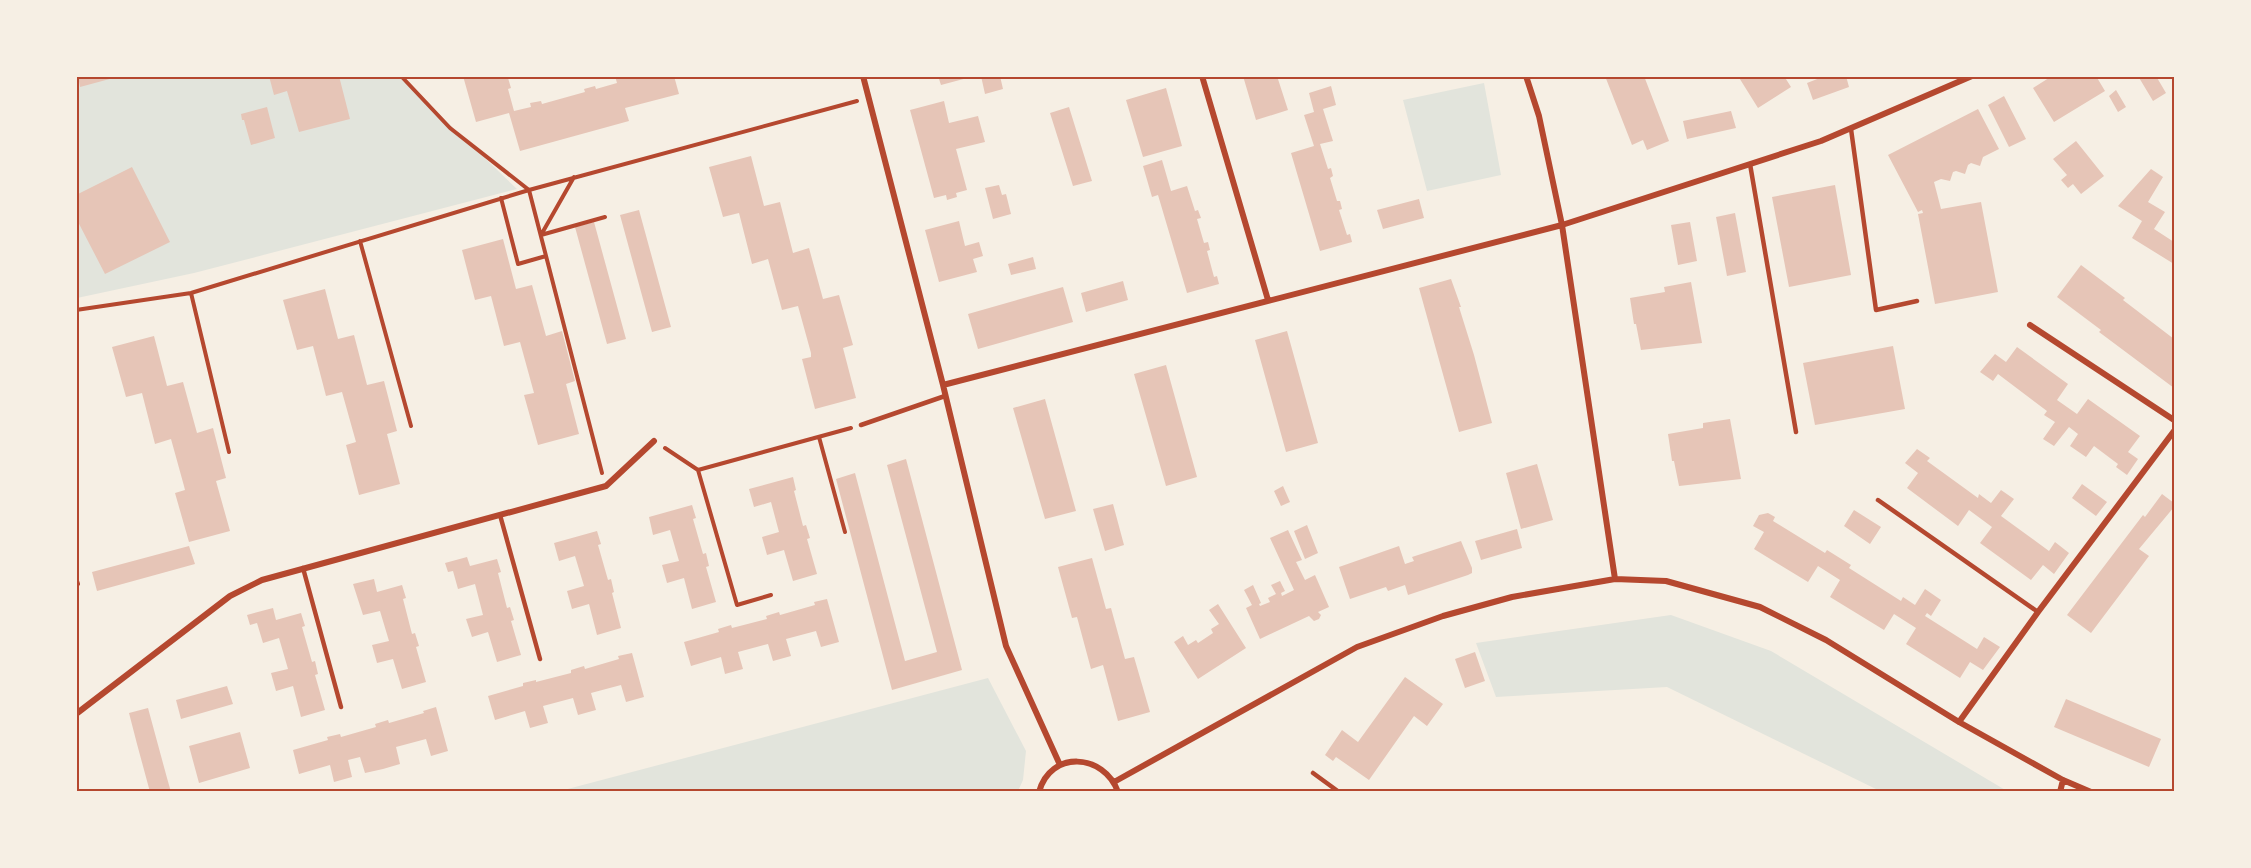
<svg xmlns="http://www.w3.org/2000/svg" width="2251" height="868" font-family="'Work Sans',sans-serif">
<style>
.green{fill:#e2e4dc}
.building{fill:#e6c5b7}
.lines{fill:none;stroke-linecap:round;stroke-linejoin:round}
.path{stroke:#b5482f;stroke-width:4}
.service{stroke:#b5482f;stroke-width:4.5}
.minor{stroke:#b5482f;stroke-width:6}
.neatline{fill:none;stroke:#b5482f;stroke-width:2}
</style>
<rect width="100%" height="100%" fill="#f6efe4"/>
<path class="green" d="M76,77H400L517,189L194,273L77,298Z
M1484,83L1501,175L1427,191L1403,100Z
M1671,615L1771,651L2007,791H1880L1667,687L1496,697L1476,643Z
M988,678L1026,751L1023,780L1018,791H560Z"/>
<path class="building" d="M78,76H117V77L80,87Z
M269,76H339L350,119L299,132L287,91L274,95Z
M463,76L508,78L511,88L508,89L514,111L531,107L530,103L541,101L542,104L585,92L584,89L595,86L596,89L617,83L615,76H674L679,94L625,108L629,121L520,151L509,113L476,122Z
M938,76H971V77L941,85Z
M981,76H1000L1003,89L985,94Z
M1243,76H1277L1288,110L1256,120Z
M1605,76H1644L1669,141L1647,150L1643,140L1632,145Z
M1738,76H1784L1791,87L1758,108Z
M1825,76H1846L1849,87L1813,100L1807,83Z
M2052,76H2096L2105,91L2054,122L2033,88Z
M2138,76H2156L2166,93L2153,101Z
M1331,86L1336,105L1323,109L1333,141L1320,144L1328,169L1331,168L1333,176L1330,178L1337,201H1340L1342,209L1339,210L1347,235L1350,234L1352,242L1320,251L1291,153L1314,146L1304,115L1314,112L1309,93Z
M1166,88L1182,146L1143,157L1126,100Z
M2116,90L2126,107L2118,112L2109,96Z
M2004,96L2026,139L2009,147L1988,105Z
M944,101L949,123L978,116L985,142L956,149L967,190L956,193L957,197L947,200L946,195L934,198L910,110Z
M267,107L275,138L251,145L244,120H242L241,114Z
M1069,107L1092,181L1073,186L1050,113Z
M1978,109L1999,149L1983,157L1980,166L1971,163L1968,165L1965,174L1956,171L1953,172L1950,181L1941,179L1934,182L1941,209L1981,202L1998,292L1935,304L1918,214L1923,213L1922,210L1918,212L1888,155Z
M1731,111L1736,128L1687,139L1683,121Z
M2076,141L2104,176L2081,194L2073,184L2068,188L2061,180L2067,175L2053,159Z
M751,156L764,206L780,202L793,253L809,248L823,299L839,295L853,345L843,348L856,398L815,409L802,359L811,357V353L798,306L782,310L768,259L752,264L739,213L723,217L709,167Z
M1162,160L1171,191L1187,186L1195,211L1198,210L1201,218L1197,219L1204,243L1208,242L1210,250L1207,251L1214,277L1217,276L1219,284L1187,293L1158,195L1152,197L1143,166Z
M132,167L170,242L105,274L76,218V195Z
M2151,169L2163,177L2148,202L2165,212L2154,229L2174,242V264L2132,238L2142,221L2118,206Z
M999,185L1002,195L1006,194L1011,214L993,219L985,188Z
M1835,185L1851,275L1789,287L1772,197Z
M1419,199L1424,218L1383,229L1377,210Z
M639,210L671,327L652,332L620,215Z
M1735,213L1746,272L1727,276L1716,217Z
M959,221L965,246L979,242L983,256L973,259L977,272L939,282L925,230Z
M594,222L626,339L607,344L575,227Z
M1690,222L1697,261L1678,265L1671,225Z
M503,239L516,289L532,285L546,336L562,331L575,381L566,384L579,434L538,445L524,395L534,393L520,342L504,346L491,296L475,300L462,250Z
M1033,257L1036,269L1011,275L1008,264Z
M2081,265L2125,298L2123,300L2174,339V388L2099,332L2101,330L2057,297Z
M1451,279L1461,307H1459L1474,355L1492,423L1459,432L1419,288Z
M1123,281L1128,300L1086,312L1081,293Z
M1691,282L1702,343L1641,350L1636,324H1634L1630,298L1665,292L1664,287Z
M1063,287L1073,322L978,349L968,314Z
M325,289L338,339L354,335L367,385L384,381L397,431L387,434L400,484L359,495L346,445L356,442L342,392L326,396L313,346L297,350L283,300Z
M1287,331L1318,443L1286,452L1255,340Z
M154,336L167,386L183,382L197,433L213,428L226,478L216,481L230,531L189,542L175,493L185,490L184,486L171,439L155,444L142,393L126,397L112,347Z
M1893,346L1905,409L1815,425L1803,363Z
M2017,347L2068,384L2057,400L2077,414L2088,399L2140,436L2128,452L2138,459L2127,475L2116,467L2118,464L2094,446L2086,457L2070,446L2078,434L2069,427L2054,446L2043,439L2055,422L2044,415L2047,411L1998,374L1993,381L1980,372L1995,354L2006,362Z
M1166,365L1197,477L1166,486L1134,374Z
M1045,399L1076,511L1045,519L1013,408Z
M1730,419L1741,479L1679,486L1674,461H1672L1668,434L1703,428V423Z
M1917,449L1930,458L1927,461L1978,498L1979,494L1991,503L2001,490L2014,499L2001,516L2049,551L2055,542L2069,553L2054,574L2043,565L2031,580L1980,543L1992,527L1969,510L1958,526L1907,488L1918,473L1905,463Z
M906,459L962,670L892,690L836,479L855,473L905,661L937,652L887,465Z
M1537,464L1553,520L1521,529L1506,473Z
M793,477L796,490L794,491L803,526L806,525L810,538L807,539L817,574L793,581L784,550L767,555L762,537L779,532L771,502L754,507L749,489Z
M2082,484L2107,502L2096,516L2072,498Z
M1283,486L1290,502L1281,506L1274,491Z
M2162,494L2174,503V507L2139,549L2149,556L2091,633L2067,615L2143,515L2145,517Z
M1113,504L1124,545L1105,551L1093,509Z
M692,505L696,518L693,519L703,554L706,553L709,566L706,567L716,602L692,609L684,578L667,583L662,565L679,561L670,530L653,535L649,517Z
M1854,510L1881,527L1870,544L1844,526Z
M1768,513L1775,517L1773,521L1825,553L1827,550L1851,565L1849,568L1901,601L1903,597L1915,605L1925,589L1941,600L1931,616L1927,613L1925,616L1977,649L1984,637L2000,647L1983,670L1970,662L1960,678L1906,644L1916,628L1894,614L1884,630L1830,597L1840,580L1818,566L1808,582L1754,549L1764,532L1753,526L1759,515Z
M1307,525L1318,553L1305,559L1294,531Z
M1517,529L1522,548L1481,560L1475,541Z
M1288,530L1302,560L1296,562L1305,580L1315,575L1329,607L1318,612L1321,615L1319,619L1314,621L1309,616L1260,639L1246,608L1252,605L1244,590L1253,585L1261,603L1259,604L1260,606L1270,602L1268,598L1276,594L1271,585L1280,581L1285,591L1281,593L1282,596L1294,590L1270,538Z
M597,531L601,544L598,545L608,580L611,579L614,592L612,593L621,628L597,635L589,604L572,609L567,591L584,586L575,556L559,561L554,543Z
M1461,541L1472,568V573L1468,575L1408,595L1405,585L1388,591L1386,587L1350,599L1339,567L1399,546L1405,564L1414,561L1412,557Z
M189,546L195,564L97,591L92,572Z
M467,557L470,566L497,559L501,572L498,573L507,608L510,607L514,620L511,621L521,655L497,662L488,632L472,637L466,619L483,615L475,584L458,589L453,571L448,572L445,563Z
M1092,558L1106,609L1111,608L1125,659L1134,657L1150,712L1118,721L1103,665L1091,669L1077,617L1072,618L1058,567Z
M374,579L377,592L402,585L406,598L403,599L412,634L415,633L419,646L416,647L426,682L402,689L393,659L377,663L372,645L389,641L380,611L363,615L353,584Z
M827,599L839,642L821,647L816,631L786,639L791,656L773,661L768,644L738,652L743,669L725,674L721,657L691,666L684,642L719,632L718,629L731,625L732,628L767,619L766,616L779,612L780,615L815,605L814,602Z
M1218,604L1246,648L1198,679L1174,642L1183,636L1188,645L1196,640L1198,643L1213,633L1211,629L1219,624L1209,610Z
M273,608L276,620L301,613L305,626L302,627L312,662L315,661L318,674L315,675L325,710L301,717L293,686L276,691L271,673L288,669L279,638L263,643L257,623L250,625L247,615Z
M1475,652L1485,681L1465,688L1455,659Z
M632,653L644,697L626,702L621,685L591,693L596,710L578,715L573,698L543,706L548,723L530,728L525,711L495,720L488,696L523,686V683L536,680V682L571,673V670L584,666L585,669L619,659L618,656Z
M1405,677L1443,704L1427,726L1414,716L1369,780L1336,757L1333,761L1325,755L1342,730L1358,742Z
M227,686L233,704L181,719L176,700Z
M2066,699L2161,739L2149,767L2054,727Z
M436,707L448,751L431,756L426,739L396,747L400,764L383,769L365,773L360,757L348,760L352,777L334,782L330,765L299,774L293,750L328,740L327,737L340,734L341,737L376,727L375,724L388,720L389,723L424,713L423,711Z
M148,708L167,778L171,792H150L137,744L129,713Z
M240,732L250,768L199,783L189,746Z"/>
<g class="lines">
<path class="path" d="M401,76L450,128L529,190L602,473
M501,198L518,264L546,256
M541,235L574,177
M541,235L605,217
M360,241L411,426
M191,293L229,452
M76,310L191,293L529,190L857,101
M819,437L845,532
M665,448L698,470L737,605L771,595
M698,470L851,428
M76,578L78,584"/>
<path class="service" d="M1851,129L1876,310L1917,301
M1750,164L1796,432
M861,425L945,396
M1878,500L2038,612
M500,515L540,659
M303,568L341,707
M1313,773L1339,792"/>
<path class="minor" d="M863,76L943,385L1006,646L1060,765
M1202,76L1268,300
M1526,76L1539,116L1562,225L1615,579
M2030,325L2174,420
M943,385L1562,225L1821,141L1972,76
M76,714L230,596L262,580L606,486L654,441
M1959,722L2038,612L2174,431
M1114,782L1357,647L1443,616L1512,597L1615,579L1666,581L1760,607L1826,640L1959,722L2063,780L2091,792
M1039,792C1050,750 1104,753 1118,792
M2060,792L2063,780"/>
</g>
<rect width="2251" height="868" fill="none" stroke="#f6efe4" stroke-width="156"/>
<rect x="78" y="78" width="2095" height="712" class="neatline"/>
</svg>
